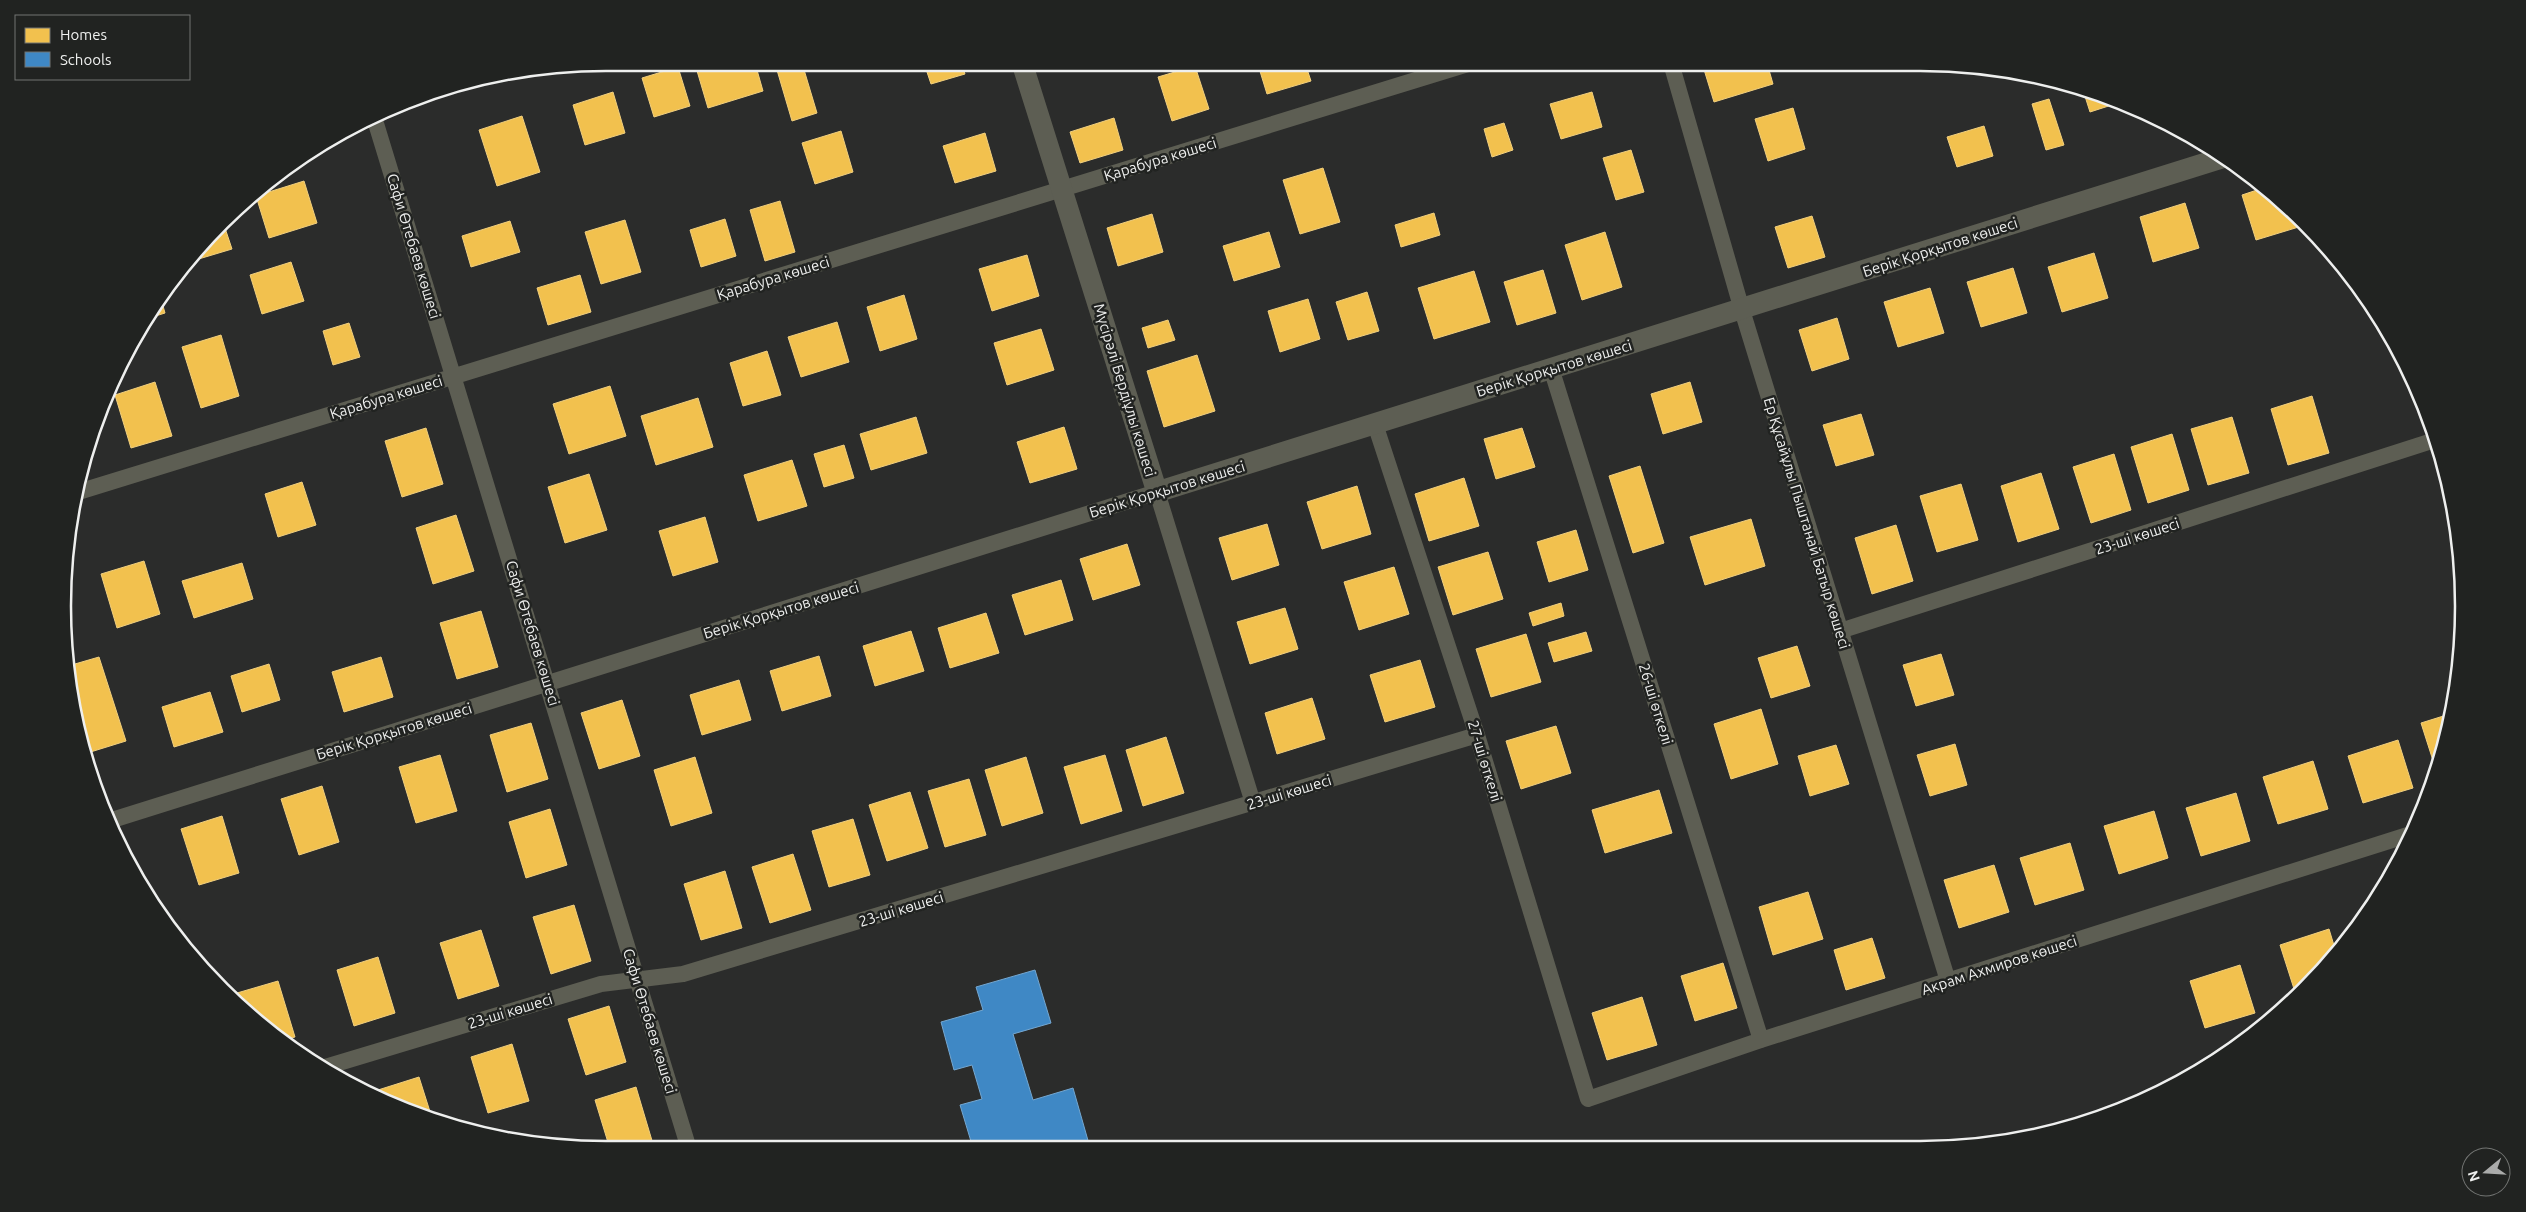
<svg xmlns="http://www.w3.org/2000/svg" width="2526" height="1212" font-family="Ubuntu,sans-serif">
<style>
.homes{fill:#f2c14e;stroke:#f1cf7e}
.schools{fill:#3f88c5;stroke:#74a7d1}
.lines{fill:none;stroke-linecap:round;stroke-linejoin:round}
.minor{stroke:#5d5e53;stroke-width:16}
.tertiary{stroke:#5d5e53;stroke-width:21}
.labels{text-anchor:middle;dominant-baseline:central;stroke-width:5;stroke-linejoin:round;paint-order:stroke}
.street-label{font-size:15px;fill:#eeefee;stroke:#212321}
.rim{fill:none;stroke:#eeefee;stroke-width:2.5}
</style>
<rect width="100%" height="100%" fill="#2b2c2b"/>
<path class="homes" d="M700,63H755L763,91L708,108L695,64Z
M802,63L817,113L792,121L777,70Z
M924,63H961L965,74L931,84Z
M1276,63H1305L1311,81L1267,94L1259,68Z
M1702,63H1767L1773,84L1714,102Z
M1195,66L1209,109L1172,121L1158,77Z
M678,67L690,106L654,117L642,78Z
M2083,90L2121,102L2090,112Z
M613,92L625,133L585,145L573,105Z
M1592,92L1602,127L1561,139L1550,104Z
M2049,99L2064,145L2046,150L2032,104Z
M1793,108L1805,149L1768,161L1755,119Z
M522,116L540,172L497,186L479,130Z
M1114,118L1123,150L1080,163L1070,132Z
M1504,123L1513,150L1492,157L1484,129Z
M1984,126L1993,156L1957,167L1947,137Z
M841,131L853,172L815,184L802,143Z
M985,133L996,171L955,183L943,146Z
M1631,150L1644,192L1616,200L1603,158Z
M1323,168L1340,222L1300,234L1283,180Z
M304,181L317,223L269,238L256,196Z
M2263,188L2300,218L2302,226L2256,240L2242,195Z
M780,201L795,252L765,261L750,210Z
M2185,203L2199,248L2153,262L2140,217Z
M1434,213L1440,235L1401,247L1395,225Z
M1152,214L1163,252L1118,266L1107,228Z
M1812,216L1825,257L1788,268L1775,227Z
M725,219L736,256L701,267L690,230Z
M625,220L641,272L601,284L585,232Z
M510,221L520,252L471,267L462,236Z
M223,222L232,249L192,261L191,257L197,248Z
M1269,232L1280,267L1234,281L1223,246Z
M1605,232L1622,287L1582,300L1565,245Z
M2094,253L2108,298L2062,312L2048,267Z
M1027,255L1039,296L992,311L979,269Z
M291,262L304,301L262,314L250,275Z
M2013,268L2027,313L1981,327L1967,282Z
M1543,270L1556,313L1517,325L1504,282Z
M1474,271L1490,322L1434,339L1418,288Z
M580,275L591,312L548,325L537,288Z
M1930,288L1944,333L1898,347L1884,302Z
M1367,292L1379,331L1348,340L1336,302Z
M904,295L917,339L880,351L867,307Z
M161,299L165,313L146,319Z
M1308,299L1320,339L1280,352L1268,311Z
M1837,318L1849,359L1812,371L1799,330Z
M1168,320L1175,340L1148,348L1142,328Z
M837,322L849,362L801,377L788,337Z
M349,323L360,357L333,365L323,331Z
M1041,329L1054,370L1007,385L994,343Z
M221,335L239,396L201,408L182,347Z
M767,351L781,395L743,406L730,363Z
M1197,355L1215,411L1164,427L1147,371Z
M155,382L172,436L131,448L115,395Z
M1690,382L1702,422L1663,434L1651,394Z
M610,386L626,436L569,454L553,404Z
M2312,396L2329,453L2288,465L2271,409Z
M698,398L713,447L656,465L641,416Z
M1861,414L1874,455L1836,466L1823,425Z
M916,417L927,453L871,470L860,434Z
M2232,417L2249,473L2208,485L2191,429Z
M1064,427L1077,469L1030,483L1017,442Z
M426,428L443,484L402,497L385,441Z
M1522,428L1535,467L1496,479L1484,439Z
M2172,434L2189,490L2148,503L2131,447Z
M844,445L854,478L824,487L814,454Z
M2114,454L2131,510L2091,523L2073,467Z
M792,460L807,506L758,521L744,475Z
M1640,466L1664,543L1633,553L1609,476Z
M2041,473L2059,529L2018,542L2001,486Z
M589,474L607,530L565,543L548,487Z
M1464,478L1479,526L1429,541L1415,494Z
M302,482L316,525L278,537L265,494Z
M1961,484L1978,540L1937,552L1920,496Z
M1357,486L1371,534L1322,549L1307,502Z
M456,515L474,571L433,584L416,528Z
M705,517L718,562L673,576L659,531Z
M1751,519L1765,566L1705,585L1690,537Z
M1267,524L1279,565L1232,580L1219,538Z
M1896,525L1913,581L1872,594L1855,538Z
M1576,530L1588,570L1549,582L1537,542Z
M1127,544L1140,585L1093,600L1080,559Z
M1488,552L1503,599L1453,615L1438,567Z
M144,561L160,614L117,628L101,574Z
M242,563L253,599L194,618L182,581Z
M1394,567L1409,614L1359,630L1344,582Z
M1061,580L1073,620L1025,635L1012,595Z
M64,587L69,603L63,605Z
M1561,603L1564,616L1533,626L1529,613Z
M1285,608L1298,649L1250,664L1237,622Z
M481,611L498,667L457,679L440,623Z
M986,613L999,653L950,668L938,628Z
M911,631L924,671L875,686L863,646Z
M1586,632L1592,651L1554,662L1548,643Z
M1526,634L1541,682L1491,697L1476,649Z
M1797,646L1810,686L1771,698L1758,658Z
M1941,654L1954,695L1916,706L1903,665Z
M819,656L831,696L782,711L770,671Z
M99,657L126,741L84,754L73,712L68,666Z
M381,657L393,697L344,712L332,672Z
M1420,660L1435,707L1385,722L1370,675Z
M269,664L280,700L242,712L231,676Z
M739,680L751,720L702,735L690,695Z
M210,692L223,732L174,747L162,707Z
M1312,698L1325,739L1277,754L1265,713Z
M622,700L640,756L599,769L581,713Z
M1761,709L1778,764L1731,779L1714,724Z
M2453,713L2436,770L2421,723Z
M531,723L548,779L507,792L490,735Z
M1556,726L1571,773L1521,789L1506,741Z
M1166,737L1184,793L1143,806L1126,750Z
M2398,740L2413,788L2363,803L2348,756Z
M1955,744L1967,785L1930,796L1917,755Z
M1836,745L1849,784L1810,796L1798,756Z
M440,755L457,811L416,823L399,767Z
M1105,755L1122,811L1081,824L1064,767Z
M695,757L712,813L671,826L654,770Z
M1026,757L1043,813L1002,826L985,770Z
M2313,761L2328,809L2278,824L2263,777Z
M969,779L986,835L945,847L928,791Z
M322,786L339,842L299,855L281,799Z
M1659,790L1672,833L1605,853L1592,810Z
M910,792L928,848L887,861L869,805Z
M2236,793L2250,841L2201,856L2186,808Z
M550,809L567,865L526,878L509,822Z
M2154,811L2168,858L2119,874L2104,826Z
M222,816L239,873L199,885L181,829Z
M853,819L870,875L829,887L812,831Z
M2070,843L2084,890L2035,905L2020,858Z
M127,849L137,879L123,851Z
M793,854L811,910L770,923L752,867Z
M1994,865L2009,912L1959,928L1944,880Z
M725,871L742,928L701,940L684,884Z
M1808,892L1823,939L1773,955L1759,907Z
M574,905L591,961L551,974L533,917Z
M2329,929L2336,952L2295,992L2280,945Z
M481,930L499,986L458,999L440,943Z
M1872,938L1885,978L1846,990L1834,950Z
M378,957L395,1013L354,1026L337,970Z
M1723,963L1737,1008L1695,1021L1681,976Z
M2240,965L2255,1013L2205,1028L2190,981Z
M278,981L295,1037L284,1040L241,1008L237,993Z
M1642,997L1657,1045L1607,1060L1592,1013Z
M609,1006L626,1062L586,1075L568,1019Z
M512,1044L529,1101L488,1113L471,1057Z
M419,1077L432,1118L398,1108L381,1100L378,1090Z
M636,1087L653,1144L634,1149H610L595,1100Z"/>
<path class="schools" d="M1035,970L1051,1023L1013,1034L1033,1100L1073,1088L1089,1144L1078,1148H1019L1018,1146L1010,1148H973L960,1105L982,1099L972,1065L954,1070L941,1022L983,1010L976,987Z"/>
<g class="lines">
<path class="minor" d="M1671,63L1742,310L1948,981
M374,117L689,1149
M1551,368L1761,1040
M1375,424L1477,735L1588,1099L1761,1040L2411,834
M75,493L1471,63
M1840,631L2435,440
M109,821L1157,492L1253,803
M322,1068L601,984L683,974L1477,735"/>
<path class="tertiary" d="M1022,63L1157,492L2225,157"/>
</g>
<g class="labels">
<g class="street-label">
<text transform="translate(1160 159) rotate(-17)">Қарабура көшесі</text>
<text transform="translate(414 246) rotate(73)">Сафи Өтебаев көшесі</text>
<text transform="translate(1940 247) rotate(-18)">Берік Қорқытов көшесі</text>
<text transform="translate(773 278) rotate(-17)">Қарабура көшесі</text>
<text transform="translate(1554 368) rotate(-17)">Берік Қорқытов көшесі</text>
<text transform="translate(1125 390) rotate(73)">Мүсірәлі Бердіұлы көшесі</text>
<text transform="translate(386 397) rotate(-17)">Қарабура көшесі</text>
<text transform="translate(1167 489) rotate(-17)">Берік Қорқытов көшесі</text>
<text transform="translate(1807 523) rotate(73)">Ер Құсайұлы Пыштанай Батыр көшесі</text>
<text transform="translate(2137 536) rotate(-18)">23-шi көшесi</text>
<text transform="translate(781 610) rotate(-17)">Берік Қорқытов көшесі</text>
<text transform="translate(533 633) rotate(73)">Сафи Өтебаев көшесі</text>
<text transform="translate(1656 704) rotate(73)">26-ші өткелі</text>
<text transform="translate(394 731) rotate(-17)">Берік Қорқытов көшесі</text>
<text transform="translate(1485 761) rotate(73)">27-ші өткелі</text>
<text transform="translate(1289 792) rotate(-17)">23-шi көшесi</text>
<text transform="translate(901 909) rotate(-17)">23-шi көшесi</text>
<text transform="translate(1999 965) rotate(-18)">Акрам Ахмиров көшесі</text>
<text transform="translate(510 1011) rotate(-17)">23-шi көшесi</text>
<text transform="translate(650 1021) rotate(73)">Сафи Өтебаев көшесі</text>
</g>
</g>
<path d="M0 0H2526V1212H0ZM606 71H1920A535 535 0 0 1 2455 606V606A535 535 0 0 1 1920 1141H606A535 535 0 0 1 71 606V606A535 535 0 0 1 606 71Z" fill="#212321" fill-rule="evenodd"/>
<path class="rim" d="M606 71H1920A535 535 0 0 1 2455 606V606A535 535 0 0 1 1920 1141H606A535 535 0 0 1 71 606V606A535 535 0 0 1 606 71Z"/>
<rect x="15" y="15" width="175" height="65" fill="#212321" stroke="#737573"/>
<rect x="25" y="28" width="25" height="15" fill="#f2c14e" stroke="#737573"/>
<text x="60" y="40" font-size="15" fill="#eeefee">Homes</text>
<rect x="25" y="52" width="25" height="15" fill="#3f88c5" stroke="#737573"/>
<text x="60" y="65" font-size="15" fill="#eeefee">Schools</text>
<g transform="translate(2486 1172) rotate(252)"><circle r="24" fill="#212321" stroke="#737573"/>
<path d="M0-4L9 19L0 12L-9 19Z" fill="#aaabaa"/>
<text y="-8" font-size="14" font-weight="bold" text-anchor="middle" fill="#eeefee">N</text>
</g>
</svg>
